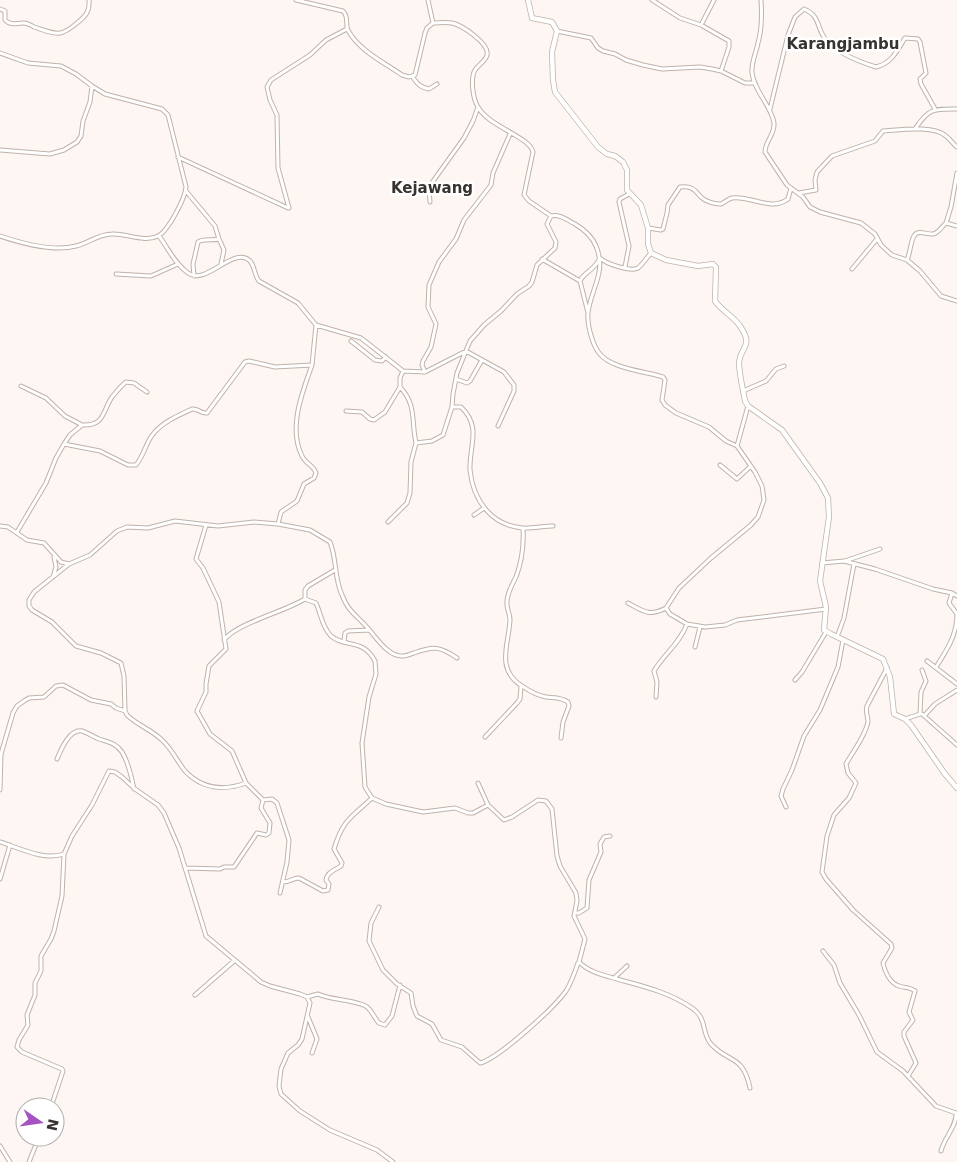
<svg xmlns="http://www.w3.org/2000/svg" width="957" height="1162" font-family="'DejaVu Sans',sans-serif">
<style>
.lines{fill:none;stroke-linecap:round;stroke-linejoin:round}
.street-casing{stroke:#bfb2ab;stroke-width:5}
.secondary-casing{stroke:#bfb2ab;stroke-width:6}
.street{stroke:#fff;stroke-width:3}
.secondary{stroke:#fff;stroke-width:4.5}
.labels{text-anchor:middle;dominant-baseline:central;stroke-width:5;stroke-linejoin:round;paint-order:stroke}
.quarter-label{font-size:15px;font-weight:bold;fill:#383330;stroke:#fff}
</style>
<rect width="100%" height="100%" fill="#fef6f2"/>
<g class="lines">
<g class="street-casing">
<path id="street" d="M296,0L343,11C350,18 344,25 349,32C360,51 385,63 402,75L409,77L415,75L425,33L427,28L433,23L428,0
M652,0L680,18L701,25L729,41V47L721,71
M761,0C762,14 762,29 758,43C756,53 751,63 752,73C754,91 771,105 774,123C775,135 765,141 765,152L787,185L803,197L810,207L820,212L861,223L875,234L881,245L892,255L907,260C910,254 911,240 914,236C918,229 927,235 933,234C939,233 942,226 946,223L957,226
M0,9L5,11V20C11,26 16,23 23,23C27,23 31,25 34,27C55,34 60,38 77,23C86,16 90,11 89,0
M701,25L714,0
M557,31L591,38L598,48L603,51L615,54L626,60L643,65L662,69L700,67L712,69L721,71L745,83H755
M0,53L28,63L61,66L76,74L92,86L105,94L162,109L168,115L186,187C185,199 168,231 158,236C144,243 126,233 112,234C98,234 89,243 76,246C54,252 21,243 0,236
M412,76C417,84 420,87 429,89L437,84
M770,109L788,35L795,17L804,9C821,16 816,28 826,40C837,53 860,62 876,67C892,63 897,51 905,38L918,39L920,42L926,73L920,79L921,84L935,109
M915,129C929,108 933,109 957,109
M0,150L50,154L64,150L77,142L81,136L83,121L90,102L92,86
M178,157L288,208
M186,191L215,226L219,239C212,241 204,238 198,242L193,264L194,276
M799,193L816,190L815,180L817,172L832,156L875,141L883,131C900,130 933,125 946,136C950,139 953,144 957,147
M430,202L429,190L431,184L464,138L473,121L478,107
M289,208L278,168L277,115L270,100L267,87L271,80L310,55L326,40L347,29
M551,216C560,214 567,220 575,224C585,230 592,236 596,246C607,272 591,288 588,313C587,324 592,344 599,353C611,369 645,371 663,377L665,380L662,400L665,405L676,413L709,427L726,441L737,446L755,472L762,486L764,500L758,517L751,525L711,558L679,588L666,608L670,614L687,624L705,627L725,625L737,620L826,609
M946,223L951,207L957,173
M648,228L661,230L663,229L667,213L668,205L680,187C692,186 694,189 701,197C706,202 715,204 721,204C725,202 728,199 732,198C750,195 771,212 788,199L791,188
M159,236C168,248 175,264 188,273C206,286 232,247 249,260C255,265 254,275 259,281L298,303L316,325L361,338L403,371L425,372L466,351L504,372L514,385V391L498,426
M219,239L224,250L221,264
M542,259L580,281
M907,260L920,271L941,296L957,301
M625,267L629,246L619,202L620,199L629,194
M852,269L877,239
M116,274L151,276L178,264
M588,313L580,281C584,272 594,271 600,258C606,264 631,272 638,268C643,264 647,257 651,253
M351,341L375,360L382,361L386,357
M403,371L400,378V387C417,405 411,421 416,443L432,441L443,435L452,407L453,394L457,373L470,341L484,325L501,311L517,294L529,286L532,282L537,265L555,248L556,242L547,224L551,216L529,201L524,195L533,152C530,137 488,126 478,107C473,99 470,79 475,70C478,65 486,61 487,55C490,44 462,25 452,23C446,22 439,23 433,23
M425,372L422,365L423,361L431,347L436,324L428,307L429,285L439,262L456,239L464,220L491,185L493,173L510,134
M456,379L467,383L470,381L482,360
M21,386L46,398L65,416L82,425
M743,391L766,381L776,369L784,366
M452,407H461C482,427 469,446 470,470C473,500 491,525 522,528C530,529 544,526 553,526
M346,411L362,412L370,419L374,420L385,412L400,387
M64,444L100,451L128,465H136C145,454 146,441 154,433C163,422 179,415 192,409C198,408 201,414 207,413L245,362L249,361L275,367L312,365L316,325
M737,446L748,406
M720,465L737,479L751,466
M474,515L484,508
M388,522L407,503L410,493L411,462L416,443
M278,524L281,512L297,501L304,484L314,478L316,473C314,466 305,463 302,456C288,428 302,393 312,365
M206,525L196,559L203,568L219,602L226,649L209,666L206,684V692L197,711L210,734L232,751L246,783L263,800L272,799L277,803L289,840L287,862L280,893
M0,526L8,527L27,540L44,543L61,562L69,564
M523,528C524,545 522,561 516,577C512,585 507,593 507,602C506,608 510,613 510,620C509,644 495,669 522,686C528,690 539,696 546,697C554,698 561,697 568,702L569,706L563,722L561,738
M17,532L46,483L56,458L64,444L70,435L82,425C105,426 102,412 112,397C116,392 121,386 126,382L134,383L147,392
M845,561L880,549
M822,563L844,561L875,569L933,589L952,593L957,596
M335,570L308,586L305,590V599L316,603C321,614 322,627 331,636C345,648 363,638 375,661L376,674L369,697L362,743L365,787L372,798L386,804L423,812L455,808L468,813H473L488,805L504,820L512,817L538,800L546,801L552,809L557,856L560,866L576,893L577,901L574,916L585,939L579,962C591,974 608,976 624,981C647,987 672,994 692,1008C708,1019 701,1033 711,1044C728,1063 743,1054 750,1088
M53,577L56,567L54,557
M628,603C643,611 649,617 666,608
M837,637L844,618L854,564
M224,640C237,623 284,612 305,599
M344,641L345,633L348,631L369,630
M695,647L700,627
M927,661L957,684
M936,667C947,650 957,635 957,614L949,603L952,593
M887,668L867,706C865,712 868,716 868,722C865,737 853,751 846,764L848,773L856,783L849,798L834,815L827,836L822,872L826,879L853,910L891,944L892,948L883,963C885,972 890,983 899,986C905,988 910,987 915,991L909,1012L913,1020L904,1032V1036L916,1063L908,1076
M795,680L802,672L826,632
M656,697L657,682L654,671C664,654 680,643 687,624
M920,714L921,692L926,681L922,670
M924,716L935,704L957,690
M905,719L920,714H922L957,745
M485,737L517,703L520,699L521,686
M57,759C61,750 69,729 82,731C86,732 94,737 99,739C108,742 116,743 122,752C129,763 131,776 134,789
M246,783C224,791 202,789 185,771C177,761 172,749 162,740C152,730 137,725 127,715L125,711L124,676L121,663L101,653L76,646L52,622L32,610L29,606V600L34,592L69,564L90,555L117,531L127,527L148,528L175,521L218,526L254,522L278,524L310,530L330,542C337,559 334,578 342,595C348,611 355,614 365,625C375,635 387,657 403,656C407,656 410,654 414,653C433,646 440,646 457,658
M478,783L488,805
M0,790L1,754L13,713L17,706L24,701L29,698L44,697L56,686L63,685L91,700L111,704L116,708L125,711
M786,807L781,796L783,789L792,770L804,736L820,710L838,667L843,640
M0,842C20,848 43,861 64,854L72,836L92,805L109,771L115,772L122,777L135,789L158,805L164,813L179,848L206,936L261,982L270,986L300,994L307,997L310,1003L302,1039L298,1045L288,1053L281,1069L279,1086L281,1094L300,1111L330,1130L377,1150L393,1162
M185,868L220,869L224,867H234L257,833L266,835L269,833L270,823L261,808L263,800
M0,879L10,845
M283,882C291,882 292,878 299,878L323,891L328,890L329,884L326,880C327,872 335,870 341,866L342,863L334,849C343,819 351,818 372,798
M379,907L371,923L369,941L383,970L397,984L411,993L413,1006L417,1016L432,1024L441,1040L462,1047L480,1063C499,1058 554,1008 566,991C571,983 575,972 578,963
M575,913H579L587,908L589,880L601,852L600,844L604,837L610,836
M823,951L834,965L840,983L859,1015L877,1052L903,1071L936,1106L956,1113C957,1126 944,1138 941,1151
M614,978L627,966
M195,995L234,961
M307,997L318,994C330,1000 358,1000 367,1007C372,1011 375,1019 379,1023L385,1025L392,1016L400,985
M308,1017L317,1039L312,1053
M51,1107L63,1071L62,1069L22,1052L17,1047L19,1040L28,1025L27,1015L35,995V983L41,971V956L51,939L54,931L62,896L64,854
M0,1146L10,1162
M29,1162L39,1137"/>
</g>
<g class="secondary-casing">
<path id="secondary" d="M528,0L532,18L552,22L557,31L552,52L553,80L555,92L598,147L607,154L615,156L623,162L627,170V190L641,205L648,228V244L651,253L666,260L698,266L713,264L716,267L715,301C722,311 733,316 740,326C754,347 741,345 739,362C739,374 743,389 745,401L748,406L782,430L820,483L828,498L829,517L820,581L826,607L824,630L831,634L883,659L890,677L894,714L905,719L911,725L945,774L957,788"/>
</g>
<use href="#street" class="street"/>
<use href="#secondary" class="secondary"/>
</g>
<g class="labels">
<g class="quarter-label">
<text x="843" y="44">Karangjambu</text>
<text x="432" y="188">Kejawang</text>
</g>
</g>
<g transform="translate(40 1122) rotate(103)"><circle r="24" fill="#ffffff" stroke="#afadac"/>
<path d="M0-4L9 19L0 12L-9 19Z" fill="#a553c3"/>
<text y="-8" font-size="14" font-weight="bold" text-anchor="middle" fill="#383330">N</text>
</g>
</svg>
